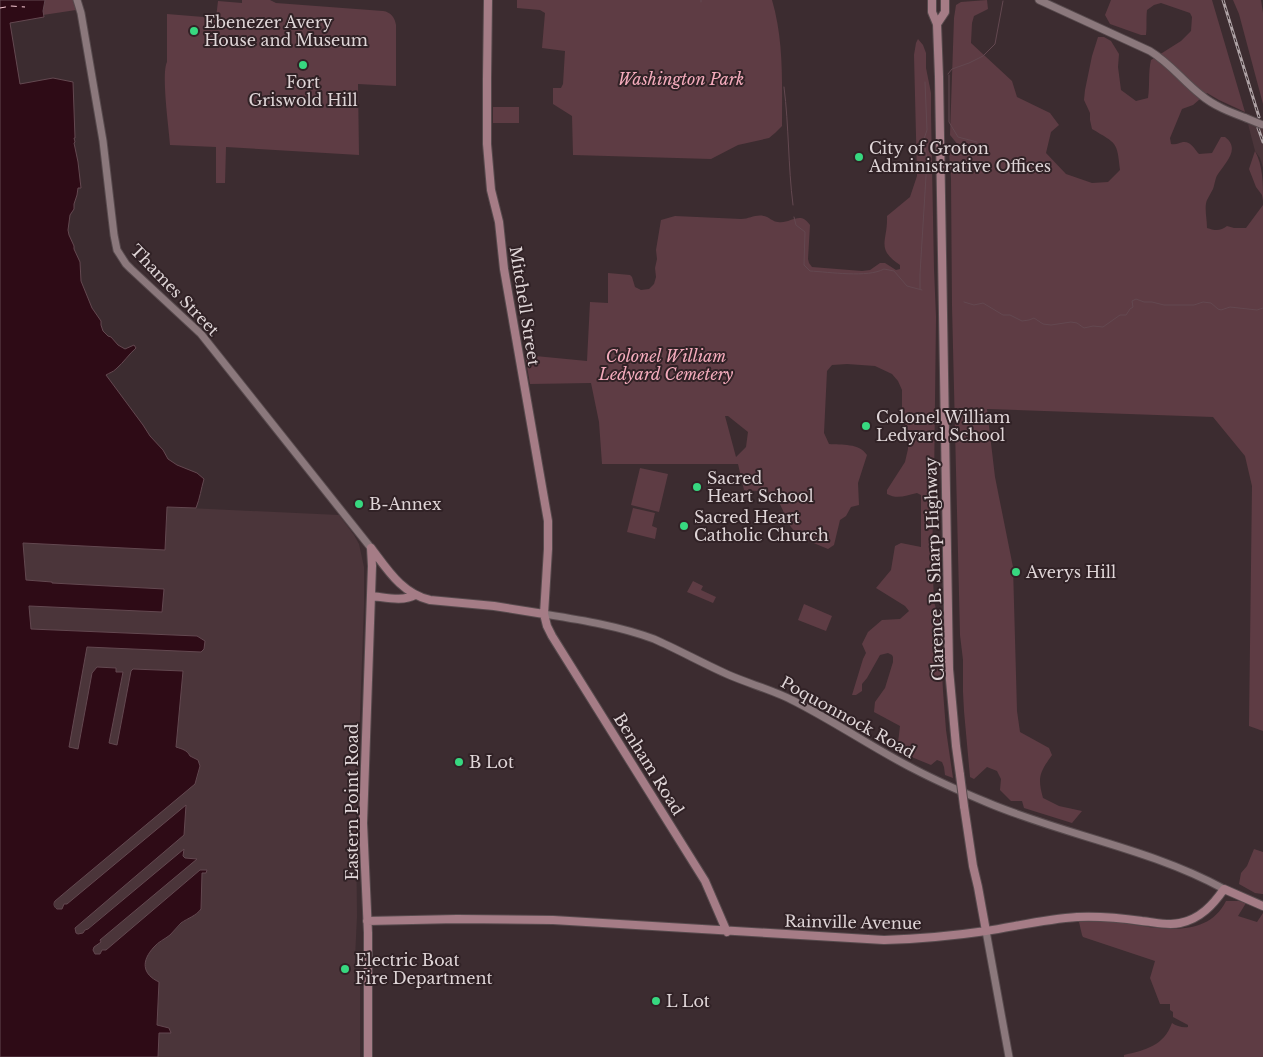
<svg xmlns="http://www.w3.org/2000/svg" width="1263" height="1057" font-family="'Libre Baskerville',serif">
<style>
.built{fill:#4b353a}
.green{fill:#5e3c44;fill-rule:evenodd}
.water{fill:#2e0b16;stroke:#634850}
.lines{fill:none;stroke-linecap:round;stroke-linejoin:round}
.stream{stroke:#634850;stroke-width:1}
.ferry{stroke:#fbcdd7;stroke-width:1;stroke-dasharray:6 5;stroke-linecap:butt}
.tertiary-casing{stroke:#574a4d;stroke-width:9}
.secondary-casing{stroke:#574a4d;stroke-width:10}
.tertiary{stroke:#8b787c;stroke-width:7}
.secondary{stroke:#a57c86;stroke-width:8}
.rail-casing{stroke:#aea2a5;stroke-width:3}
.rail{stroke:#312226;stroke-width:1;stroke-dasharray:4;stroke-linecap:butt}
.tertiary-bridge-casing{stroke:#574a4d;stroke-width:9;stroke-linecap:butt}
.secondary-bridge-casing{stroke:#574a4d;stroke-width:10;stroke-linecap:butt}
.tertiary-bridge{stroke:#8b787c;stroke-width:7}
.secondary-bridge{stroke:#a57c86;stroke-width:8}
.poi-dot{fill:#37d880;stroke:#312226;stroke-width:2}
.labels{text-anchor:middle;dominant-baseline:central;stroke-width:4;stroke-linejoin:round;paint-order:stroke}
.poi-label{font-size:16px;fill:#dfd5d7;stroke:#312226;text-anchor:start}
.park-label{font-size:16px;font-style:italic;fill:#f5acbd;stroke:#312226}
.street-label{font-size:16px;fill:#dfd5d7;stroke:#312226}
</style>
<rect width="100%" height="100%" fill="#3c2c30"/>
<path class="built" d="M1248,124L1263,129V168L1260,158L1255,151Z
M167,507L339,515L354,535L359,544L364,567V605L356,826L357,916L354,980L360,981V1057H158L159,1033H171L169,1028L157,1025L159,982L151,978L148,975L146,972L145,962L149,952L155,946L170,935L183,922L198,913L200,870L106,950H102L101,953L97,955L95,954L93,950L94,947L101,942L100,940L196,859L185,858L183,856L184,850L81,934L76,933L75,928L83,921V920L67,904L60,910L55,907V901L196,781L198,776L200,766L198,760L176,748L183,671L133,669L131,672L117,745L109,743L123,672H116V668L97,667L92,673L78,749L68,747L87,647L201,652L205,641L197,636L31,629L28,606L162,612L164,589L52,583V582L26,580L23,543L165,550Z"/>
<path class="green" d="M45,0H74L76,10L43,15V11Z
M242,0H270L276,3L383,11C391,12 395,18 396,25V86L358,84L359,155L226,147L225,183H216V147L170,145C169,129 161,74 167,62V14L216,18L218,1L242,3Z
M517,0H772C784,41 782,83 782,126L775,133L769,138L738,145L711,159L573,155L572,116L553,104V88H561L563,84L565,51L542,48L545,13L540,10L517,8Z
M987,0L988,9L974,16L972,23L971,43L1012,81L1017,97L1050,113L1059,125L1051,132L1046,153L1066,174L1092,183L1108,182L1120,170C1117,141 1117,144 1092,129L1090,120V113L1084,100L1085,90L1092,56L1098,37H1104L1111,41L1119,54L1118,67L1121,90L1136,101L1148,98C1150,85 1148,73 1151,60L1181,41L1191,31L1192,17L1190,13L1161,3L1154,5L1147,10C1146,19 1147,27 1146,35H1141L1110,24L1105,15L1111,0H1212L1245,112L1219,100L1207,93L1193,105L1182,109L1170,138L1171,144C1177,145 1178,143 1183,142C1191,141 1195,150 1199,154L1212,153L1221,137H1225C1241,149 1225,163 1218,174C1215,178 1215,184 1213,189C1211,193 1209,196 1207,200C1204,207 1207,219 1207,228C1215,231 1221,231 1227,226L1234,228H1246L1263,205V731L1249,726L1252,486L1245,456L1213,417L987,409L995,477L1013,567L1017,711L1020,732L1049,748L1052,755C1040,772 1037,777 1043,798L1059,806L1082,811L1072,823L1024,808L1022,801H1011L1000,790L1001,779L997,771L987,767L974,779L970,777L964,711L963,692V660L960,635L952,306L951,179L949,152L954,146L958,145L950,135L954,18L956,5L961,2Z
M1233,0H1261L1263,13V104L1239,14Z
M918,39L923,45L926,53V68L931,93V114L934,269L936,317L934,484L932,552L934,602L939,618L943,691L946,730L953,778L945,775L944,767L942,762L937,760L931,765L897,751L900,726L874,712L875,702L885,688L893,662V657L892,655L888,653L880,655L867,678L862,684V691L856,695H852L863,659L866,653L862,644L868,632L882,620L900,619L909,611L905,606L876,588L891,570L895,546L901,543L921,547V495L917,493C906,495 898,500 887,494V490L905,462L908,449V438L904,432L902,420V390L898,381L892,374L875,366L847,364L832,365L827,371L824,433L829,444C842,445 859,443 867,455L858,483L859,505L851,507L846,516L840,520L834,545L828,549C816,544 799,538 791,527C784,517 782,501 771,494C762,489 753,492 744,490L738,464H602L599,422L591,383L530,384L525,355L587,361L590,302L608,303V273L630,275L632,277L635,287L641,290L649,289L654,284L656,277L655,268L657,259L656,250L661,220L675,216L741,219C750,219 755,214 764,216C769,217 773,222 778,222C791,224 800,210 810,225L808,259L809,263L812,267L862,271L870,270L880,263H885L896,270L900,269V265C875,248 888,242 887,216L910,197L917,176L914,55L916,43ZM725,416H728L748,432L746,447L736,457Z
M493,107H519V123H493Z
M1255,151C1263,166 1263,183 1263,201L1262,195L1256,187L1249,169Z
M640,468L668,474L659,512L631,505Z
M633,508L655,513L652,526L657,528L655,539L627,532Z
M693,581L703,586L701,590L716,597L713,603L687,592Z
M804,604L832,616L826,631L798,620Z
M1254,849L1263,852V894H1262L1255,893L1239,884L1241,873L1247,866Z
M1226,901H1239L1246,903L1238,916L1257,922L1263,913V1057H1124V1055C1145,1050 1164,1046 1172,1023C1176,1026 1183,1028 1188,1027V1025L1173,1017V1012L1170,1010V1004H1160L1150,978L1155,961L1083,937L1082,935L1079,922C1091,921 1103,921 1114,922C1151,926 1205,943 1226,901Z"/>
<path class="water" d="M0,0H45L43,11L44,17L10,23L20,84L53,78L73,82L75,138H74L75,142L74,143L78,162L81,188H78L77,195L74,204V209L70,215L68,230L69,235L74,246V249L80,262L81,281L92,308L101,321V325L103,331L108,336L111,337L118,345L125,349L134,345L136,348C129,354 124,362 116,369C113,372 109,373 106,375L143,425L150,436L163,450L168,459L177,465L197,473L204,479C201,489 200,498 196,508L167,507L165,550L23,543L26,580L52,582V583L164,589L162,612L29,606L31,629L197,636L205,641L204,649L201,652L87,647L69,747L78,749L92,673L97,667L116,668V672H123L109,743L117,745L131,671L133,669L183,671L176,747C182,749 187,750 190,756L198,760L200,766L195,784L68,890L55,901C53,904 54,907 57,909H62L64,904H67L186,805L184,835L75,928L76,933L78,934L83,933L85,930L88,929L184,849L183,856L185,858L197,859L100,940L101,942L94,947L93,950L95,954H100L102,950H106L200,870H207L206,873H202L201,909C196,916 188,918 181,923C177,927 174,931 170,935C165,939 158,942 154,947C141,961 142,974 159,982L157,1025L169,1028L171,1033H159L158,1057H0Z"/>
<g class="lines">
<path class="stream" d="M701,0V2
M948,74L952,69L969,63L983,56L995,44L1003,1
M949,75V122L958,137L977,142
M784,87C789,126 788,166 793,205
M794,217L796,225L805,232L804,265L810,271C829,272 868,278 884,269L894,271L907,286L922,290
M920,289V274L927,160L924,139L927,130L925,82
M964,302L974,305L983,303L1003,315H1010L1022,321L1029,320L1034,318L1043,324L1051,325L1071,322L1077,323L1084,328L1093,326L1103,327L1120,315H1126L1130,309L1133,307L1132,301L1136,299L1144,302H1152L1164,305H1194L1203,302L1211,303L1218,309L1221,310L1230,307L1257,310L1263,308"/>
<path class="ferry" d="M0,8L11,6L25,7"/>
<g class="tertiary-casing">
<path id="tertiary" d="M77,0L81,13L103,141L114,235L117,250L126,264L131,269L201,334L371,548
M1039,0L1150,51C1170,63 1183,81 1201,95C1214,106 1230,112 1246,118
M544,614C581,620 619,626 654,639C679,650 704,664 729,675C750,684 772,690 792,700C834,721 873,748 914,769C937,781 962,792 986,802C1063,835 1149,848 1224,889
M986,931L1009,1057"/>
</g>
<g class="secondary-casing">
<path id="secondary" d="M488,0L487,79V144L491,190L499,222L504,269L548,521V549L544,614L547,626L552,636L705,881L727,932
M932,0V12L937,24L939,77L949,669L956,746L960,775
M937,24L945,12V0
M371,548C387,569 402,594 430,600L494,606L544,614
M371,596C384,597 403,602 415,595
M964,806L973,866L978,887L986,931
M367,921L457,919L553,920L884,940C918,939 952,936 986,931C1017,926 1047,919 1077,917C1099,916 1121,918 1142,921C1154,922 1168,926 1180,923C1200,919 1213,905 1224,889L1263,906
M368,1057V933L363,823L372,566L371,548"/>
</g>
<use href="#tertiary" class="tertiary"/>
<use href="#secondary" class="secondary"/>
<g class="rail-casing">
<path id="rail" d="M1223,0L1259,117
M1258,128L1263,142"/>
</g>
<use href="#rail" class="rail"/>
<g class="tertiary-bridge-casing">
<path id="tertiary-bridge" d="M1246,118L1263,125"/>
</g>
<g class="secondary-bridge-casing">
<path id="secondary-bridge" d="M960,775L964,806"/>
</g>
<use href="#tertiary-bridge" class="tertiary-bridge"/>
<use href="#secondary-bridge" class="secondary-bridge"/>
</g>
<g class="poi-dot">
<circle cx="194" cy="31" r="5"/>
<circle cx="303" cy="65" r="5"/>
<circle cx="859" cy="157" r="5"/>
<circle cx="866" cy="426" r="5"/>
<circle cx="697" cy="487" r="5"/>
<circle cx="359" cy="504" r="5"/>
<circle cx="684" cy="526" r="5"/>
<circle cx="1016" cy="572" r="5"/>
<circle cx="459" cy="762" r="5"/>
<circle cx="345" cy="969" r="5"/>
<circle cx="656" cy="1001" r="5"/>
</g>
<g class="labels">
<g class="poi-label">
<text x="204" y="22">Ebenezer Avery<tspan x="204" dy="18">House and Museum</tspan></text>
<text x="303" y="82" text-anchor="middle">Fort<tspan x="303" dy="18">Griswold Hill</tspan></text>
<text x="869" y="148">City of Groton<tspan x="869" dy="18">Administrative Offices</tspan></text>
<text x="876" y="417">Colonel William<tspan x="876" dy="18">Ledyard School</tspan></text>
<text x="707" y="478">Sacred<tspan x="707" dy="18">Heart School</tspan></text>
<text x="369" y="504">B-Annex</text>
<text x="694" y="517">Sacred Heart<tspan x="694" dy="18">Catholic Church</tspan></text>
<text x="1026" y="572">Averys Hill</text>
<text x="469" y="762">B Lot</text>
<text x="355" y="960">Electric Boat<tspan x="355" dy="18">Fire Department</tspan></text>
<text x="666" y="1001">L Lot</text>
</g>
<g class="park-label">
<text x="681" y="79">Washington Park</text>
<text x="666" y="356">Colonel William<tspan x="666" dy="18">Ledyard Cemetery</tspan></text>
</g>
<g class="street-label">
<text transform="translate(175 290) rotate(46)">Thames Street</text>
<text transform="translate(525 306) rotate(81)">Mitchell Street</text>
<text transform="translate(934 569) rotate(-92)">Clarence B. Sharp Highway</text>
<text transform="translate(848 717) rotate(29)">Poquonnock Road</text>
<text transform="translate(649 764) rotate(58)">Benham Road</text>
<text transform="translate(352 802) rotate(-90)">Eastern Point Road</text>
<text transform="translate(853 922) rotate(1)">Rainville Avenue</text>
</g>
</g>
</svg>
